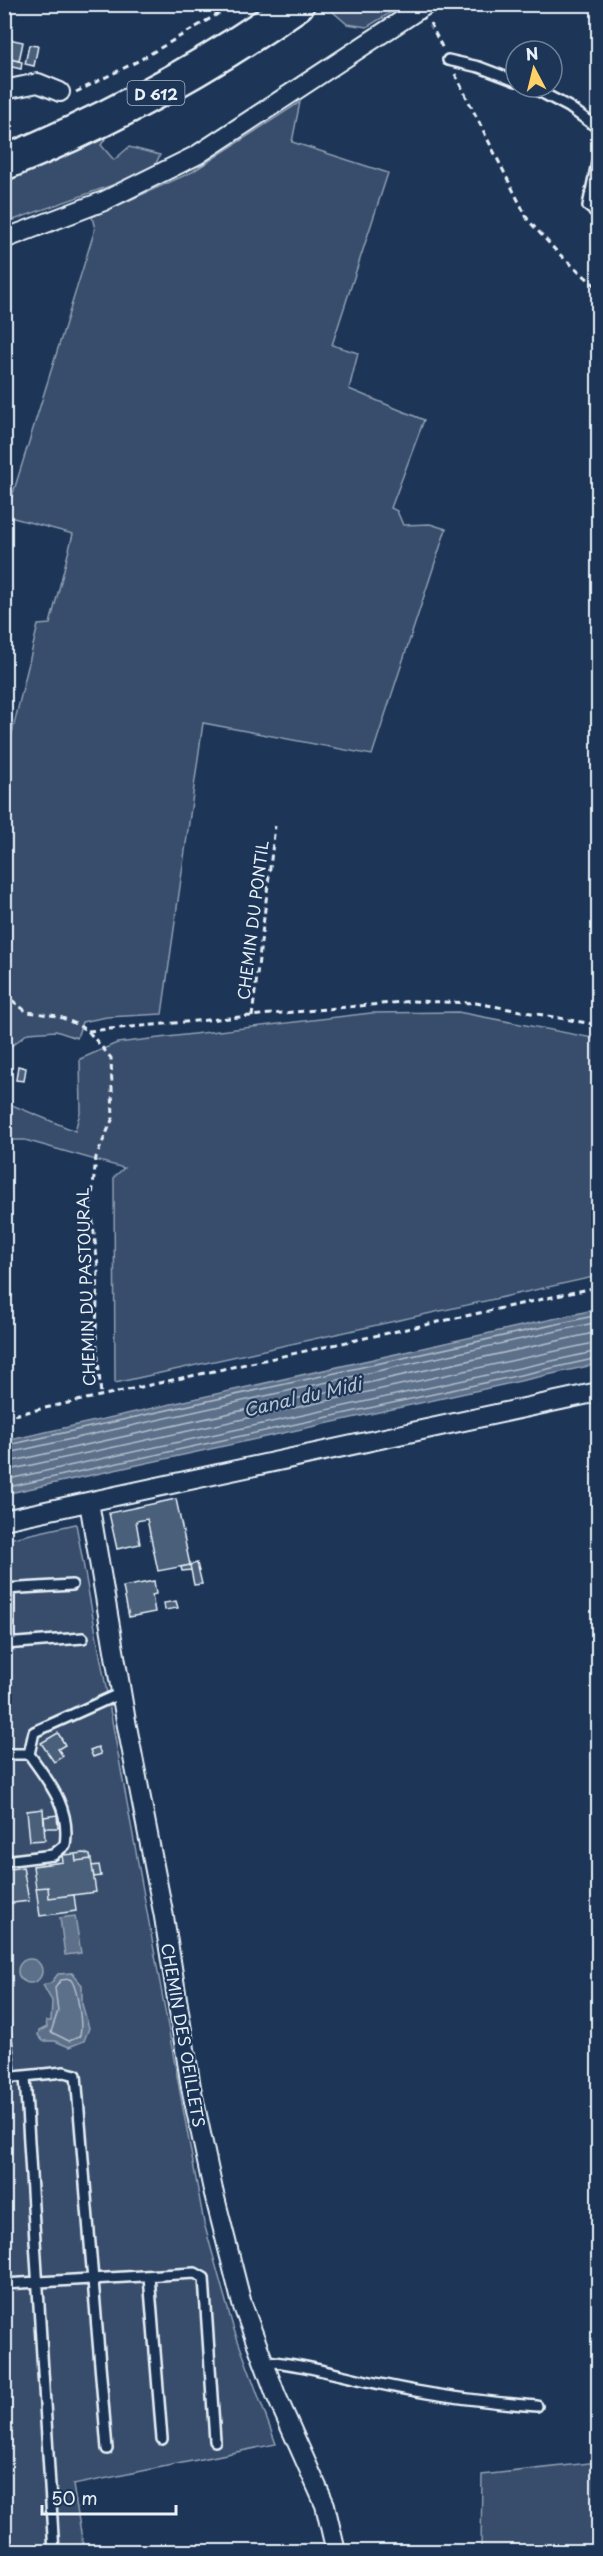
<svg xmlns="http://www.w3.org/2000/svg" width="603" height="2556" font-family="'Playpen Sans',sans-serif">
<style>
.green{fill:#374d6c;stroke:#909fb2;stroke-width:1.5}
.water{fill:#5d7089;stroke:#95a4b5;stroke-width:1.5}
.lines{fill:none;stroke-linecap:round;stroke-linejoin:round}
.shore{stroke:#b0bdcc;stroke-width:1.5}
.building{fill:#495e7a;stroke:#e8f1f8;stroke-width:1.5}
.lane-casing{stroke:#e8f1f8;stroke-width:14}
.street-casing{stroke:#e8f1f8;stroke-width:22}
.highway-casing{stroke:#e8f1f8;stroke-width:38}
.path{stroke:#e8f1f8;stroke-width:3;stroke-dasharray:6 4.5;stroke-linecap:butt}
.lane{stroke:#1d3557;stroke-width:9}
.street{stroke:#1d3557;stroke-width:18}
.highway{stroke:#1d3557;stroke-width:33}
.labels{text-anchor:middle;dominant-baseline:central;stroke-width:4.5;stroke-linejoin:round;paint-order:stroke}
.shield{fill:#1d3557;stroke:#abb9c8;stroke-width:1.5}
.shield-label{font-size:15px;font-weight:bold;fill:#e8f1f8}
.street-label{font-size:16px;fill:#e8f1f8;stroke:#1d3557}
.water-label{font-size:18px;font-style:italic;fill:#b7c4d1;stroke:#1d3557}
</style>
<rect width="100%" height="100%" fill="#1d3557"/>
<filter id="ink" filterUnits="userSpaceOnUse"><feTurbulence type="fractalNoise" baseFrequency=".0167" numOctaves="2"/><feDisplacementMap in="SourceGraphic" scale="12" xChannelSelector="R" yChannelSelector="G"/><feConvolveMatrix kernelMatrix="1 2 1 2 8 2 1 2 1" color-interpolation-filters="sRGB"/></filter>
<g filter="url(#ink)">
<path class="green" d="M325,5L326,4L403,5L367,27L347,24Z
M300,102L292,142L388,173L332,345L358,353L349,389L424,420L391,508L397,511L403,525L430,524L446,529L372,755L203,723L162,1014L107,1017L82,1022L77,1038L56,1031L28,1033L5,1051V762L38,625L50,624L73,534L6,516L95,229L92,217L192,172Z
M109,133L101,145L114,160L129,147L160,155L152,171L5,223V175Z
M458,1012L598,1039V1276L115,1383L114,1177L124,1168L25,1140H5V1102L75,1131L81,1109L80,1059L117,1043L371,1013Z
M76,1524L204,2223L233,2327L276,2444L73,2485L84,2551H5L4,1540Z
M598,2462V2551H481L482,2475Z"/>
<path class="water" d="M598,1309V1364L5,1494V1441Z
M75,1916L81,1953L65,1955L60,1918Z
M18 1971a12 12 0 1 1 24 0a12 12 0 1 1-24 0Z
M72,1973L82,1985V2004L89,2028L84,2041L69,2047L55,2041H43L38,2035L39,2031L47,2027L46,2021H51L52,2001L43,1985L51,1983L58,1974Z"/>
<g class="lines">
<path class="shore" d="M4,1446L598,1315
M4,1454L598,1322
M4,1463L598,1332
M4,1471L598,1342
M4,1480L598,1351
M4,1488L598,1358
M70,1979C77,1985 84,2029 79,2037L69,2041L51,2032L58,2011L55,1988L61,1980Z"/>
</g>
<path class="building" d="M4,38L23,42L19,61L10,59L8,66L4,65Z
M29,45L38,46L34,66L25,64Z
M10,59L22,62L21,69L8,66Z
M18,1066L26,1068L24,1081L16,1080Z
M176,1499L190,1565L158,1571L147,1519L136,1521L140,1544L117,1549L109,1513Z
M197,1563L202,1584L194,1585L190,1565Z
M190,1565L191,1570L182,1571L181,1567Z
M154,1581L156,1594L152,1595L155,1612L129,1617L123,1587Z
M176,1601L178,1608L165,1610L164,1603Z
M58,1733L65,1745L58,1749L63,1756L54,1762L41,1743Z
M98,1747L101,1754L93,1757L90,1750Z
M43,1809L45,1840L30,1841L27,1811Z
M57,1815L58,1828H45L44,1817Z
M84,1853L90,1855L91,1859L76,1861L75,1854Z
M75,1854L76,1861L91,1859L96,1892L49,1898L48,1887L36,1888L33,1866L63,1862L62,1855Z
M99,1865L101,1876L94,1877L92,1866Z
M23,1867L29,1901L4,1904V1870Z
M48,1887L49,1898L74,1895L76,1911L40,1916L36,1888Z
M4,1977L7,1997L16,2069L4,2070Z"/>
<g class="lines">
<g class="lane-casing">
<path id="lane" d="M448,60L479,67L516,81
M531,87L569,107L598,128
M598,158L588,206L598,214
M4,1589L72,1585
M4,1644L83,1638
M9,1644V1588
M4,1754H29
M4,1861L53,1855L65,1845C71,1808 49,1782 29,1754L34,1732L121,1693
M25,2076L54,2552
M4,2078L64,2072L76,2075L107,2449
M149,2276L162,2439
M4,2284L195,2273L204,2278L215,2441
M263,2361C305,2364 344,2377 385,2385C436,2396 486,2402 537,2406"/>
</g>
<g class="street-casing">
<path id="street" d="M4,90L38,83L60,92
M4,239L104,201L197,155L427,4
M89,1502L126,1721L164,1917L191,2087L213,2190L242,2304L276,2395L325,2505L336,2552
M4,1520L598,1392"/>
</g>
<g class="highway-casing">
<path id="highway" d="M4,163C108,121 206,68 297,4"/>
</g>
<path class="path" d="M430,23L443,49
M455,74L528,220L557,252L598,288
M76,92L138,61L235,4
M4,994L27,1012L58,1016L76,1024L88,1031L111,1058L113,1118L96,1157L91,1207L98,1267L96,1334L101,1396
M252,1017L275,826
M88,1031L413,1001L476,1003L598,1025
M4,1417L598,1287"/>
<use href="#lane" class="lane"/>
<use href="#street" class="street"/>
<use href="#highway" class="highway"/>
</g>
</g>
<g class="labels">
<rect class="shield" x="127.5" y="81" width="57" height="24" rx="4.5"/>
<g class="shield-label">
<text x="156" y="93">D 612</text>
</g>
<g class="street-label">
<text transform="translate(252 920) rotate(-83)">CHEMIN DU PONTIL</text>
<text transform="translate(85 1287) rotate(-92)">CHEMIN DU PASTOURAL</text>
<text transform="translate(184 2035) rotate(80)">CHEMIN DES OEILLETS</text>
</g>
<g class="water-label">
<text transform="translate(302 1396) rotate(-13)">Canal du Midi</text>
</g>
</g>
<rect width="603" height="2556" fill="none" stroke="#1d3557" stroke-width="24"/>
<rect x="12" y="12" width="579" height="2532" fill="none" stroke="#e8f1f8" stroke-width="2" filter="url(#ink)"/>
<g transform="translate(534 69) rotate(353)"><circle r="28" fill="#1d3557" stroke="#6e8097" stroke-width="1.5"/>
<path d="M0-4.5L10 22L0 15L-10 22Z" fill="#ffd166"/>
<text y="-9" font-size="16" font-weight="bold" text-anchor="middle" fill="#e8f1f8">N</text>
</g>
<path d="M42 2505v9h134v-9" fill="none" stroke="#e8f1f8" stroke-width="3"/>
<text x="51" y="2505" font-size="18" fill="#e8f1f8" stroke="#1d3557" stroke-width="4.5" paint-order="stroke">50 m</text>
</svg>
